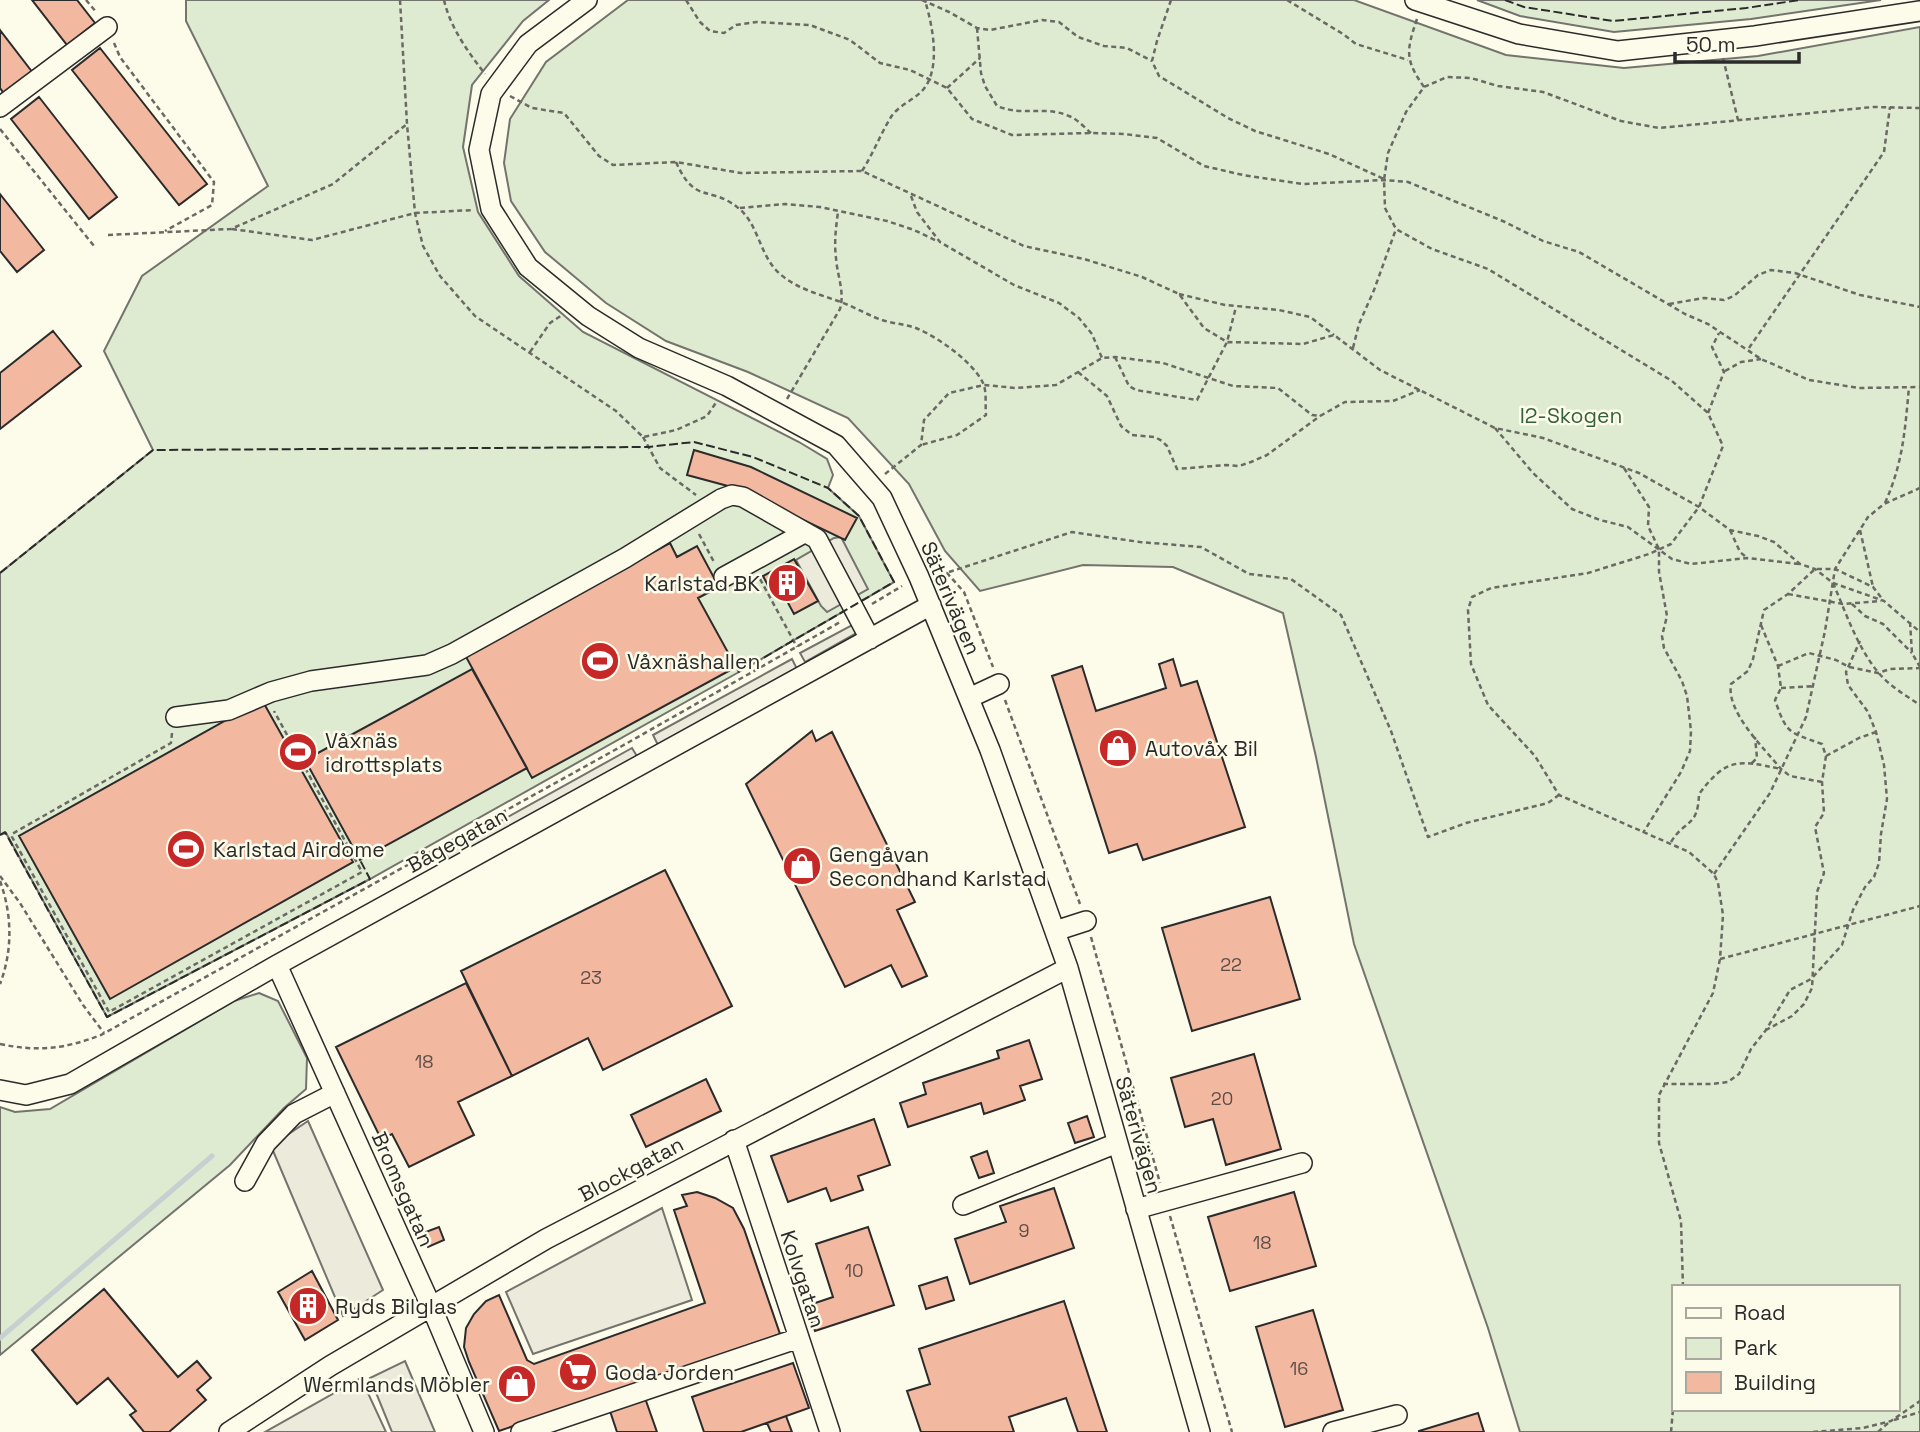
<svg xmlns="http://www.w3.org/2000/svg" width="1920" height="1432" font-family="'Space Grotesk',sans-serif">
<style>
.green{fill:#deebd1;stroke:#74746e;stroke-width:2;fill-rule:evenodd}
.parking{fill:#eceadb;stroke:#74746e;stroke-width:2}
.lines{fill:none;stroke-linecap:round;stroke-linejoin:round}
.stream{stroke:#c7d0d0;stroke-width:5}
.building{fill:#f2b8a0;stroke:#2b2b2b;stroke-width:2}
.minor-casing{stroke:#2b2b2b;stroke-width:22}
.path{stroke:#6a6964;stroke-width:2.5;stroke-dasharray:5 3.5;stroke-linecap:butt}
.minor{stroke:#fdfbea;stroke-width:19}
.fence{stroke:#2b2b2b;stroke-width:2;stroke-dasharray:9 3.5;stroke-linecap:butt}
.labels{text-anchor:middle;dominant-baseline:central;stroke-width:5;stroke-linejoin:round;paint-order:stroke}
.number-label{font-size:18px;fill:#5d4e48}
.park-label{font-size:21px;fill:#34623c;stroke:#fdfbea}
.poi-label{font-size:21px;fill:#2b2b2b;stroke:#fdfbea;text-anchor:start}
.street-label{font-size:21px;fill:#2b2b2b;stroke:#fdfbea}
</style>
<rect width="100%" height="100%" fill="#fdfbea"/>
<path class="green" d="M186,0H549L523,21L472,85L463,147L478,212L519,276L583,332L799,442L827,459L833,475L828,488L859,516L894,582L739,672L370,879L107,1017L6,833L0,835V573L153,450L104,351L142,276L268,186L186,21Z
M628,0H1354L1506,55L1624,68L1758,56L1920,27V1432H1520L1488,1328L1354,944L1316,757L1283,613L1173,567L1083,565L980,591L945,551L909,484L848,418L748,372L666,341L606,303L545,252L511,201L504,163L510,119L546,62ZM1673,1287H1897V1409H1673Z
M1477,0H1881L1751,19L1614,32L1520,16Z
M259,993L278,1001L307,1058L306,1089L284,1108L230,1165L0,1355V1107L15,1112L50,1109L234,1001Z"/>
<path class="parking" d="M841,537L868,589L827,612L821,606L796,560L834,538Z
M854,624L858,632L805,662L800,653Z
M792,659L797,669L658,745L653,735Z
M632,748L638,758L450,862L445,852Z
M308,1121L383,1290L343,1316L271,1146Z
M662,1208L692,1300L533,1354L506,1292Z
M405,1361L435,1432H392L370,1378Z
M361,1378L386,1432H265Z"/>
<g class="lines">
<path class="stream" d="M0,1338L212,1156"/>
</g>
<path class="building" d="M32,0H77L95,23L67,45Z
M0,30L33,73L5,95L0,88Z
M100,48L207,184L179,205L72,70Z
M39,97L117,197L89,219L11,119Z
M0,194L44,250L17,272L0,251Z
M53,331L81,366L0,429V373Z
M694,450L751,467L857,518L845,540L739,489L687,475Z
M670,543L677,557L697,546L719,587L698,598L736,667L532,778L465,655Z
M794,559L818,601L794,614L781,590L773,595L763,576Z
M1173,659L1181,686L1197,681L1245,827L1143,860L1137,844L1109,853L1052,676L1082,666L1096,711L1166,688L1159,664Z
M472,669L527,768L360,860L305,760Z
M262,700L353,862L110,999L19,836Z
M812,731L816,741L832,732L915,902L897,910L927,976L902,987L891,965L845,987L746,784Z
M665,870L732,1006L603,1070L588,1038L512,1076L461,971Z
M1270,897L1300,999L1192,1031L1162,928Z
M466,983L512,1076L458,1102L474,1135L409,1167L392,1134L381,1139L336,1047Z
M1029,1040L1042,1079L1020,1086L1025,1100L984,1114L981,1103L908,1127L900,1103L926,1094L923,1083L999,1058L997,1051Z
M1254,1054L1281,1149L1226,1165L1213,1119L1185,1127L1171,1078Z
M706,1079L721,1111L646,1147L631,1115Z
M1087,1116L1094,1137L1075,1143L1068,1123Z
M874,1119L890,1165L858,1176L863,1190L831,1201L826,1188L788,1202L771,1156Z
M987,1151L994,1173L979,1178L971,1157Z
M1054,1188L1074,1248L970,1284L955,1239L1006,1222L1000,1206Z
M697,1192L715,1198L733,1208L744,1229L780,1334L499,1431L469,1362L464,1347L466,1328L474,1314L486,1301L499,1295L527,1360L534,1364L705,1303L674,1210L687,1206L682,1195Z
M1294,1192L1316,1266L1230,1291L1208,1217Z
M439,1227L444,1240L428,1247L423,1233Z
M868,1227L894,1305L815,1331L806,1306L833,1297L816,1244Z
M312,1271L338,1320L305,1340L278,1292Z
M947,1277L954,1300L926,1309L919,1286Z
M104,1289L178,1377L197,1361L211,1378L197,1390L206,1400L169,1432H144L130,1415L136,1411L108,1378L77,1404L32,1350Z
M1064,1301L1107,1432H1078L1066,1398L1009,1417L1014,1432H921L907,1391L930,1384L919,1349Z
M1313,1310L1343,1410L1285,1427L1256,1327Z
M793,1363L809,1408L741,1432H704L692,1397Z
M645,1398L657,1432H617L610,1411Z
M1478,1413L1484,1432H1419V1431Z
M786,1416L792,1432H771L767,1423Z"/>
<g class="lines">
<g class="minor-casing">
<path id="minor" d="M587,0L528,44L491,94L479,150L491,209L528,267L588,316L639,348L727,386L836,445L882,498L919,577L990,750L1068,968L1200,1432
M1415,0L1519,34L1618,51L1755,36L1920,11
M0,107L107,27
M724,577L804,533
M969,698L999,684
M176,717L229,710L271,692L311,681L427,665L452,654L625,558L721,499L732,495L743,497L817,539L870,639
M1055,931L1086,921
M277,965L431,1306L484,1432
M0,1090L26,1095L70,1084L277,965L931,605
M734,1140L830,1432
M245,1181L266,1143L294,1114L335,1093
M963,1205L1117,1143
M1136,1209L1302,1163
M229,1432L330,1366L546,1239L1068,968
M521,1432L799,1338
M1333,1432L1397,1415"/>
</g>
<path class="path" d="M86,0L97,13
M400,0L407,124L415,213L423,246L440,276L475,316L616,411L643,437L676,430L707,416L717,401
M444,0C450,27 468,52 485,74
M686,0L700,22L710,31L724,33L736,25L757,22L810,25L850,40L880,63L910,70L947,88L972,119L1012,135L1091,133L1124,134L1157,138L1204,166L1243,175L1303,184L1384,180L1408,182L1505,222L1543,241L1579,252L1685,314L1708,324L1761,359L1809,380L1859,388L1920,387
M922,0L949,12L977,28L990,30L1042,20L1059,22L1078,37L1104,46L1127,48L1152,61
M1171,0L1157,41L1152,61L1159,76L1228,118L1255,131L1329,154L1384,179
M1287,0L1343,34L1356,44L1408,60
M1417,19C1406,51 1405,60 1424,87
M977,28L981,73L985,86L997,106C1024,117 1043,105 1069,116C1077,119 1084,127 1091,133
M114,43L120,57L214,182L212,205L165,231
M1723,58L1738,120
M947,88L980,58
M510,96L532,108L564,113L599,156L613,165L676,162L741,173L862,171L1024,246L1084,259L1142,277L1179,294L1204,328L1227,342L1303,344L1334,335L1380,370L1495,428L1543,438L1639,473L1699,507L1730,530L1758,536L1774,542L1800,564L1815,569L1833,583L1884,601L1920,632
M0,129L94,246
M676,162C695,205 709,185 737,207C759,223 759,256 780,274C796,288 818,294 838,301C853,306 867,315 882,320C894,324 907,324 918,329C939,338 973,362 983,383C987,391 985,406 986,415L957,435L921,445
M862,171C873,154 880,135 891,117C897,107 911,101 920,93C942,73 933,28 926,4
M911,196L917,212L940,242L1014,285L1059,303L1079,318L1092,334L1102,358
M740,208L785,204L820,207L887,221L914,230L937,241
M232,229L312,240L415,213L474,210
M108,235L231,229L333,184L407,124
M1179,294L1225,305L1279,310L1310,317L1334,335
M1669,304L1704,298L1724,300L1734,296L1758,275L1771,270L1795,273L1860,295L1920,307
M1353,348L1359,324L1374,290L1396,229
M1749,348L1884,152L1890,107
M530,352L550,323L562,315
M1115,357L1129,386L1136,390L1197,400L1227,342L1236,307
M1725,371L1741,362L1761,359
M1078,372L1107,396L1121,426L1132,435L1155,437L1162,441L1167,446L1177,469L1226,465L1239,466L1251,462L1267,455L1320,416
M787,399L840,309C845,292 837,275 836,258C834,242 836,227 838,212
M1708,413L1724,372L1712,347L1719,333
M1495,428L1533,473L1572,509L1600,520L1628,527L1672,559L1691,564L1747,558L1799,564
M643,437L660,468L696,495
M1624,468L1649,507L1648,526L1659,549V572L1667,616L1662,636L1664,648L1682,681L1687,696L1691,731L1690,751L1681,772L1643,833
M885,474L921,445L924,420L949,393L984,385L1016,388L1056,385L1102,358L1115,357L1163,363L1233,386L1278,388L1312,415L1320,416L1345,402L1393,401L1420,390
M1885,503C1903,463 1905,430 1909,387
M1730,530L1740,552L1746,557
M1860,530L1873,587
M699,534L714,562
M949,572L1072,532L1140,542L1201,547L1249,574L1291,579L1341,615L1391,731L1428,837L1466,823L1548,803L1559,795
M938,574L947,573L964,592L993,667
M760,579L797,647
M1833,583C1846,613 1857,646 1877,671C1888,685 1905,695 1920,705
M1788,594L1843,604L1881,601
M872,604L902,586
M1852,604L1865,616L1883,624L1912,653
M1910,622L1912,653L1920,667
M1761,625L1778,666L1781,688L1775,700C1787,735 1789,732 1822,744L1826,756L1822,782L1824,813L1815,827L1824,873L1817,892L1812,988L1804,1004L1792,1016L1766,1030
M1778,666L1809,653L1836,660L1849,667L1878,673L1890,669L1920,668
M1781,688L1814,686
M1005,700L1080,904
M172,733L171,743L12,834V837L109,1012L362,872L274,711
M1826,756L1859,738L1876,732
M1752,763L1757,758L1755,737
M1822,782L1790,776L1781,769C1764,748 1726,712 1731,684L1748,671L1753,659L1764,610L1788,594L1815,569H1835L1873,587L1883,600
M1671,842C1685,819 1698,828 1699,794C1727,757 1738,760 1781,769
M1714,874L1770,793L1806,717L1825,631L1835,569L1868,517L1884,504L1920,488
M0,876L20,903L83,1005L104,1033
M0,881C12,914 13,950 0,984
M1091,937L1160,1183
M1720,959L1920,906
M0,1044C39,1052 64,1049 101,1035L622,746L842,621
M1663,1084H1711L1728,1082L1739,1074L1751,1049L1766,1030L1790,990L1811,979L1842,945L1853,910L1865,887L1874,877L1879,863L1881,834L1887,799L1884,765L1876,732L1868,712L1848,685L1846,672L1860,641
M1170,1216L1232,1432
M1683,1287L1681,1221L1659,1143V1095L1713,993L1720,959L1723,915L1718,883L1714,874L1689,852L1559,795L1535,756L1488,705L1471,664L1468,610L1472,597L1491,588L1588,573L1649,554L1671,544L1699,507L1723,446L1708,413L1672,381L1488,269L1432,249L1396,229L1385,208L1384,180L1388,153L1406,112L1424,87L1447,77L1471,78L1498,86L1543,92L1621,121L1659,128L1873,107L1920,108
M1894,1420L1920,1412
M1671,1432L1673,1409
M1813,1432L1863,1428L1891,1421L1920,1401
M1878,1432L1888,1423"/>
<use href="#minor" class="minor"/>
<path class="fence" d="M1505,0L1524,7L1613,21L1746,8L1800,0
M0,573L153,450L648,447L694,442L753,457L828,488L859,516L894,582L739,672L736,667
M0,835L5,832L107,1017L370,879L360,860"/>
</g>
<defs>
<g id="building-disc" transform="scale(2.0125)"><circle r="9.5" fill="#c62828" stroke="#fdfbea"/><path d="M-4-6H4V6H1V3H-1V6H-4ZM-2.5-4.3h1.7v1.8h-1.7ZM.8-4.3h1.7v1.8H.8ZM-2.5-1h1.7V.8h-1.7ZM.8-1h1.7V.8H.8Z" fill="#fff"/></g>
<g id="stadium-disc" transform="scale(2.0125)"><circle r="9.5" fill="#c62828" stroke="#fdfbea"/><path d="M0-5a6.5 5 0 1 0 0 10a6.5 5 0 1 0 0-10ZM-3.5-1.8h7v3.6h-7Z" fill="#fff"/></g>
<g id="shop-disc" transform="scale(2.0125)"><circle r="9.5" fill="#c62828" stroke="#fdfbea"/><path d="M-5-2.5h2.3a2.7 3.5 0 0 1 5.4 0H5L5.5 6h-11ZM-1.5-2.5h3a1.5 2.3 0 0 0-3 0Z" fill="#fff"/></g>
<g id="supermarket-disc" transform="scale(2.0125)"><circle r="9.5" fill="#c62828" stroke="#fdfbea"/><path d="M-6-5.5h2.5l.6 2H6L4.5 2H-2.5L-4.4-4H-6ZM-1.5 3.2a1.3 1.3 0 1 0 .1 0ZM3 3.2a1.3 1.3 0 1 0 .1 0Z" fill="#fff"/></g>
</defs>
<g fill-rule="evenodd">
<use href="#building-disc" x="787" y="583"/>
<use href="#stadium-disc" x="600" y="661"/>
<use href="#shop-disc" x="1118" y="748"/>
<use href="#stadium-disc" x="298" y="752"/>
<use href="#stadium-disc" x="186" y="849"/>
<use href="#shop-disc" x="802" y="866"/>
<use href="#building-disc" x="308" y="1306"/>
<use href="#supermarket-disc" x="578" y="1372"/>
<use href="#shop-disc" x="517" y="1384"/>
</g>
<g class="labels">
<g class="number-label">
<text x="1231" y="964">22</text>
<text x="591" y="977">23</text>
<text x="424" y="1061">18</text>
<text x="1222" y="1098">20</text>
<text x="1024" y="1230">9</text>
<text x="1262" y="1242">18</text>
<text x="854" y="1270">10</text>
<text x="1299" y="1368">16</text>
</g>
<g class="park-label">
<text x="1571" y="415">I2-Skogen</text>
</g>
<g class="poi-label">
<text x="760" y="583" text-anchor="end">Karlstad BK</text>
<text x="627" y="661">Våxnäshallen</text>
<text x="325" y="740">Våxnäs<tspan x="325" dy="24">idrottsplats</tspan></text>
<text x="1145" y="748">Autovåx Bil</text>
<text x="213" y="849">Karlstad Airdome</text>
<text x="829" y="854">Gengåvan<tspan x="829" dy="24">Secondhand Karlstad</tspan></text>
<text x="335" y="1306">Ryds Bilglas</text>
<text x="605" y="1372">Goda Jorden</text>
<text x="490" y="1384" text-anchor="end">Wermlands Möbler</text>
</g>
<g class="street-label">
<text transform="translate(951 598) rotate(67)">Säterivägen</text>
<text transform="translate(457 840) rotate(-29)">Bågegatan</text>
<text transform="translate(1139 1135) rotate(74)">Säterivägen</text>
<text transform="translate(631 1169) rotate(-28)">Blockgatan</text>
<text transform="translate(403 1189) rotate(66)">Bromsgatan</text>
<text transform="translate(803 1279) rotate(72)">Kolvgatan</text>
</g>
</g>
<rect x="1672" y="1285" width="228" height="126" fill="#fdfbea" stroke="#a9a89e" stroke-width="2"/>
<rect x="1686" y="1308" width="35" height="10" fill="#fdfbea" stroke="#a9a89e" stroke-width="2"/>
<text x="1734" y="1320" font-size="21" fill="#2b2b2b">Road</text>
<rect x="1686" y="1338" width="35" height="21" fill="#deebd1" stroke="#a9a89e" stroke-width="2"/>
<text x="1734" y="1355" font-size="21" fill="#2b2b2b">Park</text>
<rect x="1686" y="1372" width="35" height="21" fill="#f2b8a0" stroke="#a9a89e" stroke-width="2"/>
<text x="1734" y="1390" font-size="21" fill="#2b2b2b">Building</text>
<path d="M1675 52v10h124v-10" fill="none" stroke="#2b2b2b" stroke-width="3.5"/>
<text x="1686" y="52" font-size="21" fill="#2b2b2b" stroke="#fdfbea" stroke-width="5" paint-order="stroke">50 m</text>
</svg>
